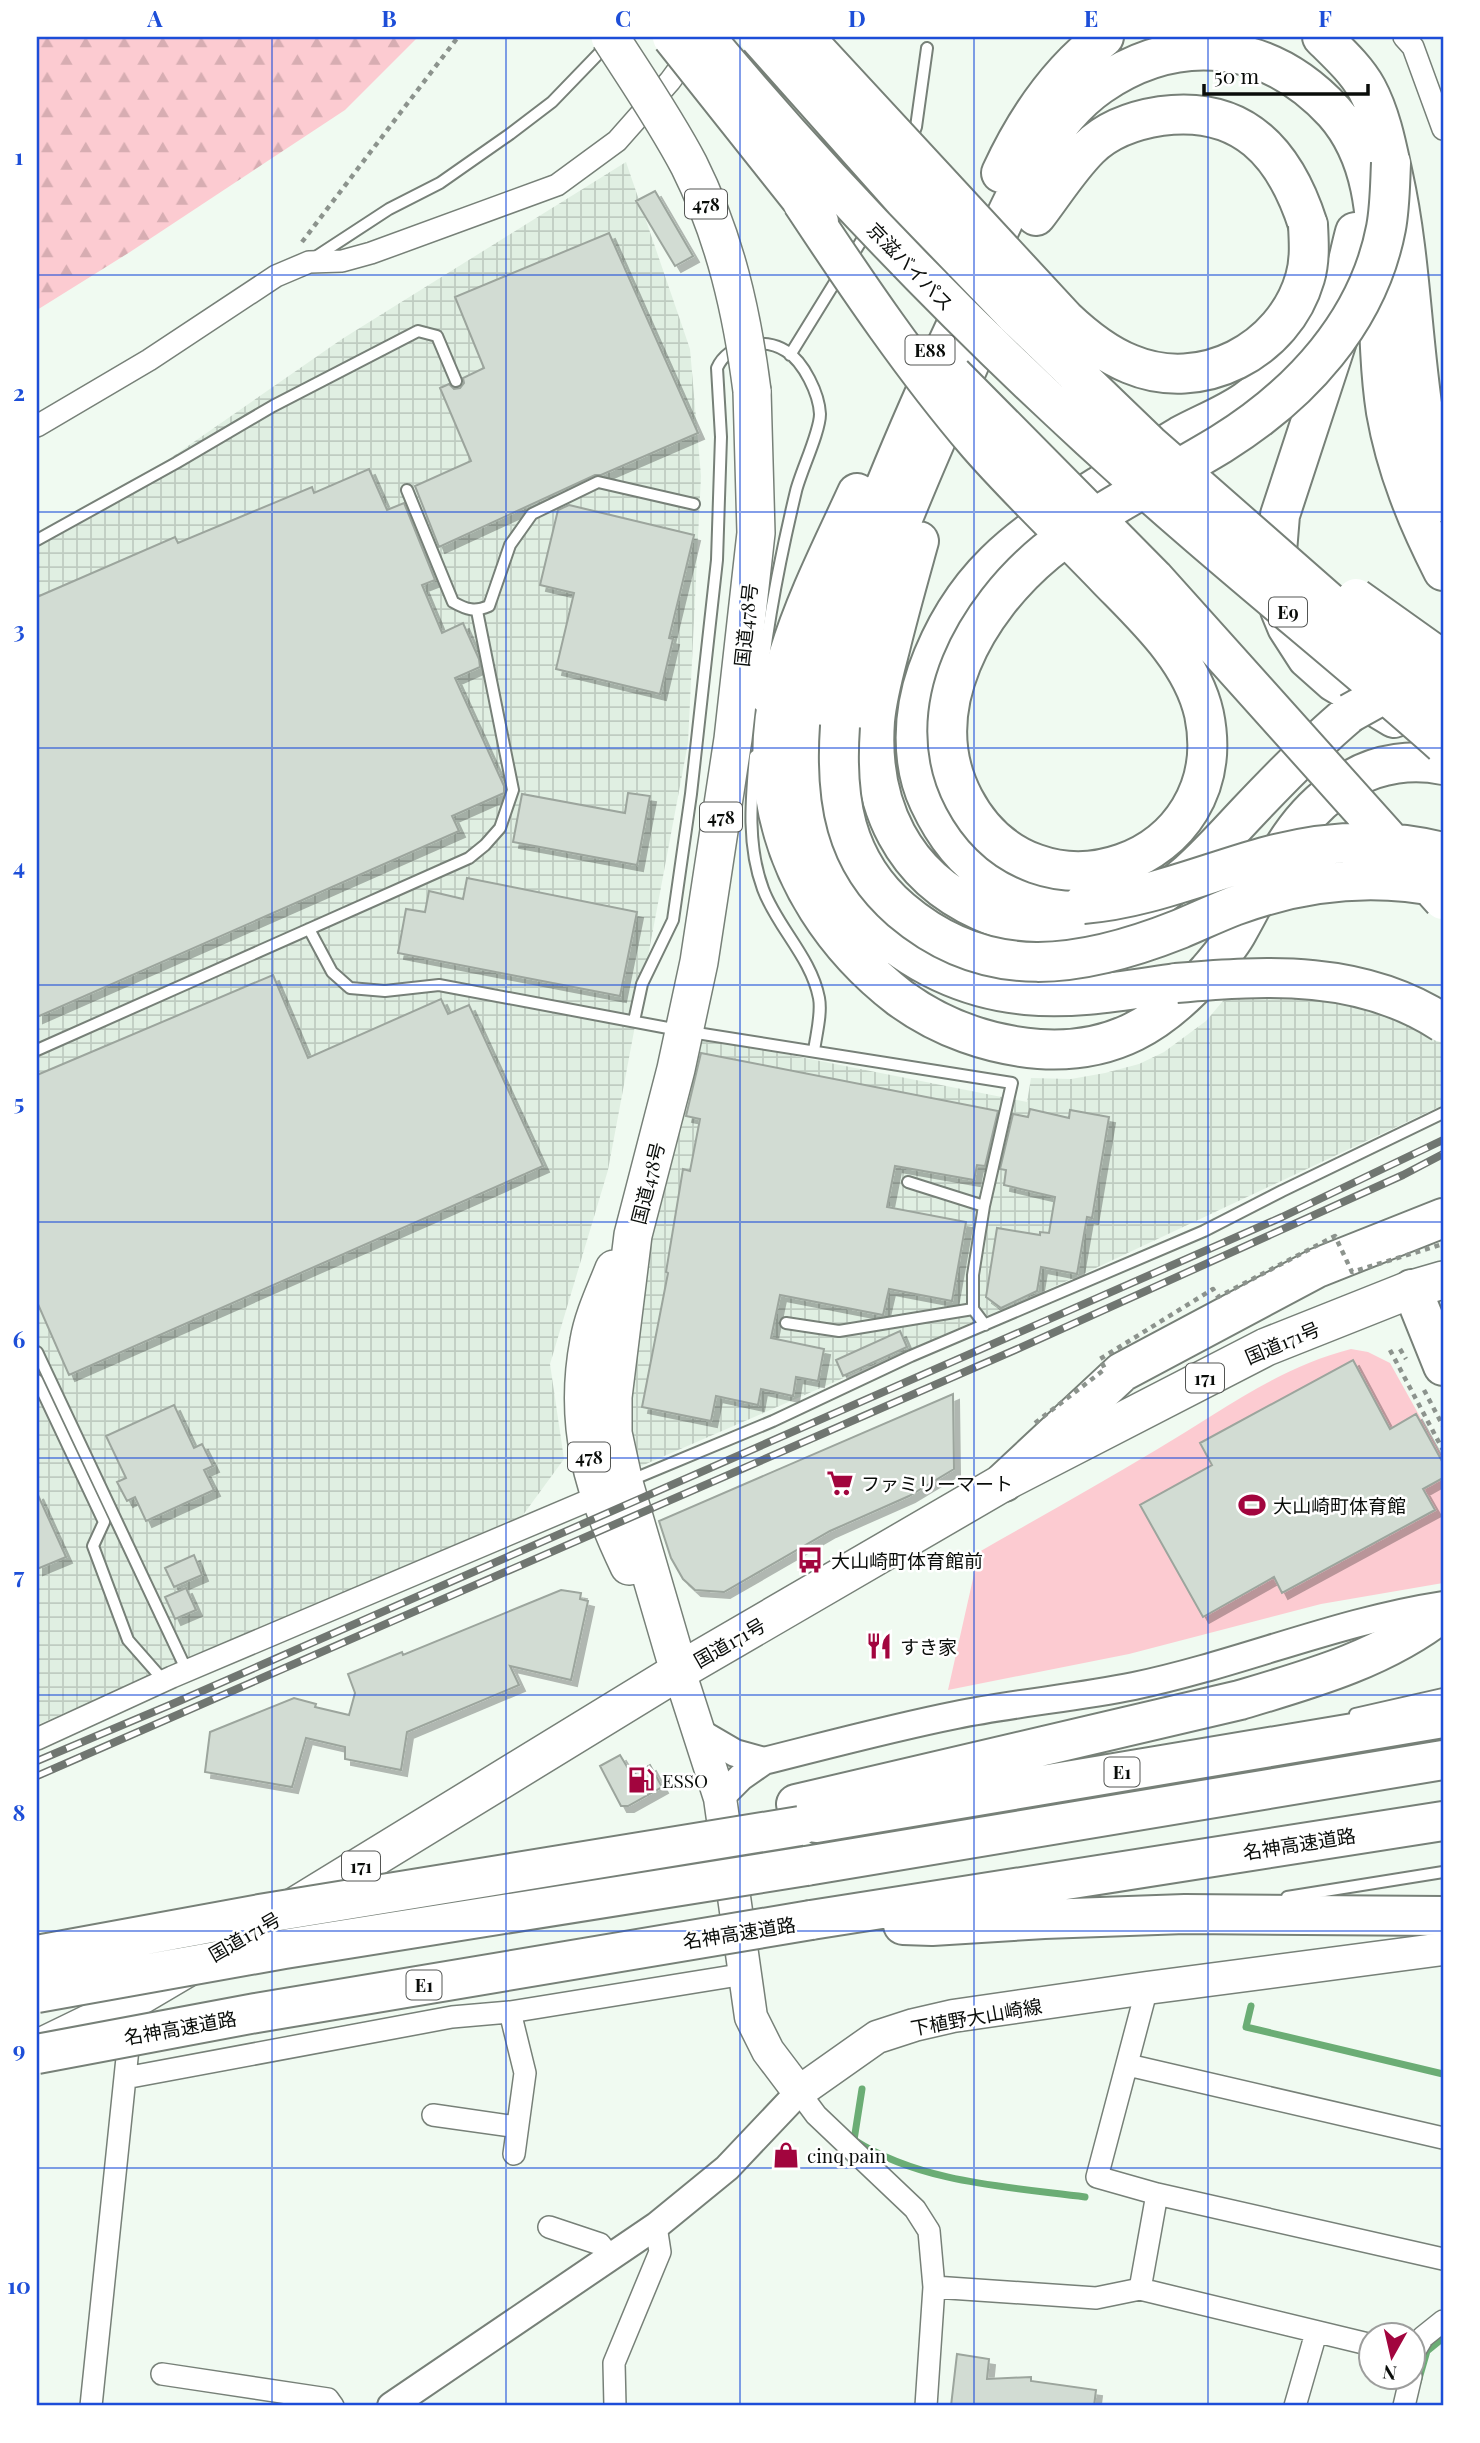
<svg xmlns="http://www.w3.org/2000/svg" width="1480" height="2443" font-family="'Playfair Display','Noto Sans JP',serif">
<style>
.industrial{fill:url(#industrial-grid)}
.grass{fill:#fccbd1}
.forest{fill:url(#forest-firs)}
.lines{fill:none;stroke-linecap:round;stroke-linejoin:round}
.stream{stroke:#6bad75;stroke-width:7}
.building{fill:#d2dcd3;stroke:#9ca59d;stroke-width:2;filter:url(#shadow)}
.service-casing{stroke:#778078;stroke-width:14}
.minor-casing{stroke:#778078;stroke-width:24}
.tertiary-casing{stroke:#778078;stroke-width:30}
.secondary-casing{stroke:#778078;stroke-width:35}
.trunk-casing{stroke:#778078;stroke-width:40}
.motorway-casing{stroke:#778078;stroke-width:42}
.path{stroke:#8c938d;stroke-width:4.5;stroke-dasharray:5 5;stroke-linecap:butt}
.service{stroke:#fff;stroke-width:10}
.minor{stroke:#fff;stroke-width:21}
.tertiary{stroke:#fff;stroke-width:26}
.secondary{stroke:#fff;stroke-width:32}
.trunk{stroke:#fff;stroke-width:37}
.motorway{stroke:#fff;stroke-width:38}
.rail-casing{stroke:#707671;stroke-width:8}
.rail{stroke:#fff;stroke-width:5;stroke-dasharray:16;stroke-linecap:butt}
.trunk-bridge-casing{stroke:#778078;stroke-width:40;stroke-linecap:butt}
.motorway-bridge-casing{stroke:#778078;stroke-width:42;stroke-linecap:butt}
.path-bridge{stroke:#8c938d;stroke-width:4.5;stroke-dasharray:5 5;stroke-linecap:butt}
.trunk-bridge{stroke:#fff;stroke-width:37}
.motorway-bridge{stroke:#fff;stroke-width:38}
.grid{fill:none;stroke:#1d4ed8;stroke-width:2;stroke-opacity:0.55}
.labels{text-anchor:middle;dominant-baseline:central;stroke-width:5;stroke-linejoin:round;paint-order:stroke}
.shield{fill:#fff;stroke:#545654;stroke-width:2}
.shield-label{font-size:18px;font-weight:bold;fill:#0a0d0a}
.street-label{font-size:19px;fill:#0a0d0a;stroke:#fff}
.poi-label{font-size:19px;fill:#0a0d0a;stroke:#fff;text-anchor:start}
.neatline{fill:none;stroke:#1d4ed8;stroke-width:2.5}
.grid-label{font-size:23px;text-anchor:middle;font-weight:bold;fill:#1d4ed8}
</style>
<defs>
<pattern id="industrial-grid" width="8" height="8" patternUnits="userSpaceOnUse" patternTransform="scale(1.75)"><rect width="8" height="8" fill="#e0efe2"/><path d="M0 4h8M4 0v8" fill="none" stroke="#bfccc1"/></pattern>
<pattern id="forest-firs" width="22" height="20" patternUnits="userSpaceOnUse" patternTransform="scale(1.75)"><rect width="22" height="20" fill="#fccbd1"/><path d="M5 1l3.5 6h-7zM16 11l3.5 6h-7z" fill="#d7adb2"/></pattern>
<filter id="shadow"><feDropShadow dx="6" dy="6" stdDeviation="0" flood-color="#0004"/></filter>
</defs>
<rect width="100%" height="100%" fill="#f0faf1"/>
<path class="industrial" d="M626,162L690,349L701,476L688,743L608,1170L550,1364L564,1459L523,1515L37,1725V537L123,491L342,339Z
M1333,992L1443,1038V1105L1083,1274L639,1467L625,1441L638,1267L699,1041L714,1040L1027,1102L1031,1078L1071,1079L1105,1073L1139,1064L1164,1052L1206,1021L1228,995Z"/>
<path class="grass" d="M1351,1349L1368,1352L1390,1363L1443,1458V1583L1321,1604L1129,1654L948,1690L979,1552C1038,1518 1098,1485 1156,1450C1219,1413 1279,1367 1351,1349Z"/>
<path class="forest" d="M37,37H418L345,110L130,252L37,310Z"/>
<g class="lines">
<path class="stream" d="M1251,2006L1246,2027L1443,2074
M862,2089L854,2140C921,2183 1008,2187 1085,2197
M1418,2382L1427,2351L1443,2338"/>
</g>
<path class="building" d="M655,191L693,256L675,266L636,201Z
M609,233L698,433L601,475H595L439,547L415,486L471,461L440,388L449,384L454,389L460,388L464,383L463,378L484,368L455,297Z
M369,469L387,510L404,503L435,580L422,585L442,633L463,623L479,659L480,667L455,678L504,786V793L452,816L459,831L37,1017V597L175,537L178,543L312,487L314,493Z
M569,505L694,535L669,638L673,639L660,694L556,669L574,593L540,585L558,510Z
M628,793L650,796L637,865L513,842L522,794L625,813Z
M467,878L637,912L620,996L398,953L406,909L425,912L429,891L463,899Z
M273,975L308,1058L441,999L448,1014L469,1005L543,1166L69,1375L37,1302V1075Z
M701,1053L998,1111L985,1166L977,1165L974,1180L895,1166L887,1207L966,1222L952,1301L889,1289L883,1315L780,1295L771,1338L824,1349L818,1381L796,1377L793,1396L761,1389L758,1405L716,1396L711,1421L642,1407L668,1273L666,1272L683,1169L690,1171L700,1119L686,1116Z
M1030,1109L1069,1118L1070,1110L1109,1117L1092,1218L1087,1217L1077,1274L1041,1267L1037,1291L1001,1308L986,1297L997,1228L1040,1235V1232L1049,1233L1055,1197L1004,1185L1006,1170L1000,1169L1013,1114L1028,1117Z
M900,1331L907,1347L843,1376L836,1360Z
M1353,1360L1390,1429L1416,1414L1443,1463V1478L1423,1489L1435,1510L1282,1593L1274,1577L1203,1617L1140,1505L1212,1465L1200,1443Z
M953,1394L954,1469L909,1496L830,1531L724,1592L695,1590L683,1579L671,1558L659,1521Z
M174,1405L194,1448L202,1444L213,1466L204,1470L214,1490L146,1521L135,1497L127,1501L117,1482L126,1478L106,1436Z
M37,1493L66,1557L37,1569Z
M194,1555L202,1575L174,1587L165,1568Z
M186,1588L196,1610L175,1619L165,1597Z
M561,1590L581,1593L580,1599L588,1601L571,1680L510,1666L519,1685L407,1732L401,1770L345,1759V1747L306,1738L292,1787L205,1772L210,1732L294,1698L316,1704L315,1707L349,1715L355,1693L348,1674L402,1652L403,1655Z
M620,1755L632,1775L650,1765L662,1787L628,1806H621L600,1766Z
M957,2354L989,2359L987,2379L1031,2377V2381L1096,2390L1094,2406H951Z"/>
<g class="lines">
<g class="service-casing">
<path id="service" d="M911,140L916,127L927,48
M314,258L389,209L440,183L510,134L552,102L608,44
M849,261L890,194
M790,355L840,274
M407,490L453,602C467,610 475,612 489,606L510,545L532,514L598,482L694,504
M37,540L176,463L273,406L418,331L437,336L456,381
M755,756C751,801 747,846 763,889C777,927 811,957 819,998C822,1014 816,1035 814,1051
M309,929L332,972L350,988L385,991L439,985L684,1031L1012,1083L984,1206L973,1275V1309L985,1325
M634,1021L642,984L673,920L691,794L717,560L721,437L717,368C728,343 764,337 786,351C804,362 819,394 820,414C820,432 801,471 796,491C779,562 765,632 759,705
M37,1050L469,858L485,845L500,828L513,790L477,611
M908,1182L984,1206
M786,1323L839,1331L973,1309
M37,1352L187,1671
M37,1380L104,1522L93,1546L128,1640L164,1681
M629,1481L773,1421L911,1356L1204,1231L1282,1191L1443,1113
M1355,1714L1443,1694
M1287,1897L1443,1872"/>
</g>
<g class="minor-casing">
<path id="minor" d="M1404,37L1413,47L1443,129
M37,426L149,360L276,276L309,262L342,261L371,253L557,185L617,141L670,81L692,51
M37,1739L172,1677L599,1496
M1147,1988L1097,2177L1157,2194L1140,2289L1372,2345
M510,2012L525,2073L514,2154
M1128,2065L1443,2138
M125,2078L452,2017L510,2012L745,1974
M799,2092L816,2115L915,2209L929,2231L934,2287L926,2406
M433,2115L517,2127
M1157,2194L1443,2259
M549,2227L600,2244L611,2258
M934,2287L1096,2298L1140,2289
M1414,2352L1423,2337L1443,2321
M162,2374L328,2399L333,2406
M91,2406L130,2029
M615,2406L614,2363L660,2252L656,2226
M1295,2406L1316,2333
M1404,2406L1411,2376"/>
</g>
<g class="tertiary-casing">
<path id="tertiary" d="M699,1732L735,1753L764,1761
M720,1798L741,1777L764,1761C828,1745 891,1728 956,1715C1015,1703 1075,1698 1134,1686C1239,1664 1338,1621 1443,1605
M391,2406L656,2226L727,2168L799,2092"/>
</g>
<g class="secondary-casing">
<path id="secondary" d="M679,1671L720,1798L751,2017L768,2051L799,2092L877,2037L914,2025L953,2016L1147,1988L1443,1949"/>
</g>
<g class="trunk-casing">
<path id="trunk" d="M614,1269C605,1292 593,1317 589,1341C573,1425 593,1491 629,1566
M679,1671L624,1483L613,1433V1397L633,1235L676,1069L699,962L733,739L756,533L752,391
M292,1908L679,1671L1004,1482L1266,1347L1412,1289L1443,1280
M41,2047L109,2014L187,1968"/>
</g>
<g class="motorway-casing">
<path id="motorway" d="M1322,37C1338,53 1356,69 1367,89C1381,115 1387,147 1393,175C1417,283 1410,396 1443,502
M1001,173C1025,121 1059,71 1104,37
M1036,216C1053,194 1069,168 1089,148C1108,129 1135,120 1161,116C1243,105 1285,153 1308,225
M1338,338L1280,515L1275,576L1280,610L1287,627L1307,658L1334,682L1394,718
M857,493C813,589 759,687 775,796C788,878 835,948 900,998C941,1028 990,1045 1039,1049C1113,1054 1161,1024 1208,971C1219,958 1230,946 1238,931C1273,870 1288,817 1352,779C1379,763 1413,759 1443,765
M919,541C909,577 899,612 890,649C884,672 877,697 875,721C869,805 903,876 981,911C1029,933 1088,933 1135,910C1180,888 1214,848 1247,813C1280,778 1313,744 1350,713
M840,726C867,579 936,442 995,306
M1083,904C1007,895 962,873 929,802C910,762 913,712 927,672C961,576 1017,538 1099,486C1126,470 1153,452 1180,436C1202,424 1226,415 1246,401C1260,391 1274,378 1286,366C1308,345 1329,317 1340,288C1347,270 1350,250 1355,232
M1176,983C1126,990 1076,1000 1026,995C906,984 805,890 805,765C806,715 821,666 836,619C864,533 899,450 936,368C953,332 970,296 986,259C1013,200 1045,123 1100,85C1179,31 1269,41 1334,112C1374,157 1376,216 1378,272C1379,318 1379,367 1386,412C1396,469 1417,520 1443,571
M1412,1289L1443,1366
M1004,1482L1122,1372L1317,1268L1443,1218
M796,1804L1240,1700C1311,1679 1385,1658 1443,1612
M816,1823L1443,1718
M806,1866L1443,1760
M811,1920L1443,1821
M903,1925L932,1926L1044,1919L1185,1914L1443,1916"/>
</g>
<path class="path" d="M302,242L458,37
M1400,1349L1406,1359
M1390,1350L1443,1450
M1424,1390L1443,1426"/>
<use href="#service" class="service"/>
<use href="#minor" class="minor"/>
<use href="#tertiary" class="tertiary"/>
<use href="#secondary" class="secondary"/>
<use href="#trunk" class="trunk"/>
<use href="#motorway" class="motorway"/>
<g class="rail-casing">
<path id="rail" d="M37,1761L177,1702L1282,1217L1443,1140
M37,1776L1015,1350L1403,1175L1443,1154"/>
</g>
<use href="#rail" class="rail"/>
<g class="trunk-bridge-casing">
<path id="trunk-bridge" d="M610,37C637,79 666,121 689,165C725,237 742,312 752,391"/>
</g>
<g class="motorway-bridge-casing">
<path id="motorway-bridge" d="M672,37L819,222
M705,37C853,214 1016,377 1190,528C1274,601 1360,670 1443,744
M759,37L905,201L1015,315L1149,444L1396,661L1443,700
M804,37L1065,319C1084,337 1105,354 1130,364C1201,394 1284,351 1305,278C1310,261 1309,243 1308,225
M802,202C857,285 913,368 978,444C1019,491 1065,534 1108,579C1145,617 1192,660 1204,714C1235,864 1035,934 964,799C917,710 977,609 1046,552C1100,509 1162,480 1221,444C1300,395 1368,322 1386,228C1390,207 1390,184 1391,163
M953,375L1154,578L1443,900
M1356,598L1443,660
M1350,713L1377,698L1408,687
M840,726C835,798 844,861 901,910C988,984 1082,968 1180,929C1199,921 1216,913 1234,906C1302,881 1373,873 1443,888
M1083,904C1146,899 1203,874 1264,857C1322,841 1384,837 1443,852
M1176,983C1268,975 1362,970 1443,1023
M37,1955L260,1914L800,1826
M37,1993L284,1949L806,1866
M37,2054L256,2013L811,1920"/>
</g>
<path class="path-bridge" d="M1035,1423L1105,1369L1100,1359L1213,1289L1218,1297L1335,1236L1352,1272L1443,1244"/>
<use href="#trunk-bridge" class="trunk-bridge"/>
<use href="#motorway-bridge" class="motorway-bridge"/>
</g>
<path class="grid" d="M272,37V2406M506,37V2406M740,37V2406M974,37V2406M1208,37V2406M37,275H1443M37,512H1443M37,748H1443M37,985H1443M37,1222H1443M37,1458H1443M37,1695H1443M37,1931H1443M37,2168H1443"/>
<defs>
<g id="supermarket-bare" transform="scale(2.1)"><path d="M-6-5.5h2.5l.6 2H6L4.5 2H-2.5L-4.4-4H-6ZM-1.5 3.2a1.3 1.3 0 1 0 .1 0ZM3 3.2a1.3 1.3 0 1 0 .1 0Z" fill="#a2053e" stroke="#fff" stroke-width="2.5" paint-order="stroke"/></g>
<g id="stadium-bare" transform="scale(2.1)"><path d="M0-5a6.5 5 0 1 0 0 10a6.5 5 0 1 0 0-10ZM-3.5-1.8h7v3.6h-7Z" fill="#a2053e" stroke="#fff" stroke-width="2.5" paint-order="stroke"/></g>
<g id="bus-bare" transform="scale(2.1)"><path d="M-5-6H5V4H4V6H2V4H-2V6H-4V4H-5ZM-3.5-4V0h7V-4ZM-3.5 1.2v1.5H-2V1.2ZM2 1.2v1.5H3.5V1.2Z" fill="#a2053e" stroke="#fff" stroke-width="2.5" paint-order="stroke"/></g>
<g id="restaurant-bare" transform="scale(2.1)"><path d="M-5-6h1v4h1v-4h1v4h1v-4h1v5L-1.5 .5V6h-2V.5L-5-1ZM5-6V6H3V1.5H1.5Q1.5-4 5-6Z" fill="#a2053e" stroke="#fff" stroke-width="2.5" paint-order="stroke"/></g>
<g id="fuel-bare" transform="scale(2.1)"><path d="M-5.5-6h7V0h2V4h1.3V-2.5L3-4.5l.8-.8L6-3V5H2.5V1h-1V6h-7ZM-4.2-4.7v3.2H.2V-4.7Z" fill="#a2053e" stroke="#fff" stroke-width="2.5" paint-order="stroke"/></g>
<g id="shop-bare" transform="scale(2.1)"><path d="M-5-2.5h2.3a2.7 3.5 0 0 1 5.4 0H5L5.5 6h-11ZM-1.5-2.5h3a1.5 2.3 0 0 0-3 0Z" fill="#a2053e" stroke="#fff" stroke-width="2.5" paint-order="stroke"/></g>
</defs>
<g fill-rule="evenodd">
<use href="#supermarket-bare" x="840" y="1483"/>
<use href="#stadium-bare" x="1252" y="1505"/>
<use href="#bus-bare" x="810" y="1560"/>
<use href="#restaurant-bare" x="879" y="1646"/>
<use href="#fuel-bare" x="641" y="1780"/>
<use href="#shop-bare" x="786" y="2155"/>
</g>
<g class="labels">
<g class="shield">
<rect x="685" y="189.5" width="42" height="29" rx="5"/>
<rect x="905.5" y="335.5" width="49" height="29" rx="5"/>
<rect x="1269" y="597.5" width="38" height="29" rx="5"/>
<rect x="700" y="802.5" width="42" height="29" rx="5"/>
<rect x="1186" y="1363.5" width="38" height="29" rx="5"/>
<rect x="568" y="1442.5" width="42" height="29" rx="5"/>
<rect x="1104.5" y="1757.5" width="35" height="29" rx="5"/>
<rect x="342" y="1851.5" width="38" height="29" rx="5"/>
<rect x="406.5" y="1970.5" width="35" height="29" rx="5"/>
</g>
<g class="shield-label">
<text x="706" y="204">478</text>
<text x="930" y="350">E88</text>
<text x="1288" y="612">E9</text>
<text x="721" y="817">478</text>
<text x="1205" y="1378">171</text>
<text x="589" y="1457">478</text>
<text x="1122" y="1772">E1</text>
<text x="361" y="1866">171</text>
<text x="424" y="1985">E1</text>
</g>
<g class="street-label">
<text transform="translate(911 266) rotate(46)">京滋バイパス</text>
<text transform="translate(745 625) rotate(-84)">国道478号</text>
<text transform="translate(647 1183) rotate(-76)">国道478号</text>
<text transform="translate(1282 1342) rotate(-23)">国道171号</text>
<text transform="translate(729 1642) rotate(-30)">国道171号</text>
<text transform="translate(1299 1843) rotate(-9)">名神高速道路</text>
<text transform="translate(739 1932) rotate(-9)">名神高速道路</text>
<text transform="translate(244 1936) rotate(-30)">国道171号</text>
<text transform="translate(976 2016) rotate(-10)">下植野大山崎線</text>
<text transform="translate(180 2027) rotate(-10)">名神高速道路</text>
</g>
<g class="poi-label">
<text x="861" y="1483">ファミリーマート</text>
<text x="1273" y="1505">大山崎町体育館</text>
<text x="831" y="1560">大山崎町体育館前</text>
<text x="900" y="1646">すき家</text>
<text x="662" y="1780">ESSO</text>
<text x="807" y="2155">cinq pain</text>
</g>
</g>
<rect width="1480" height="2443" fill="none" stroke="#ffffff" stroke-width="77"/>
<g transform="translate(1392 2356) rotate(188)"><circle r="33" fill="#ffffff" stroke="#9d9e9d" stroke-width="2"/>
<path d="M0-5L12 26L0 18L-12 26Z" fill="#a2053e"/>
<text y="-10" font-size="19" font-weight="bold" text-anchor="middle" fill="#0a0d0a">N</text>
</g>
<path d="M1204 84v10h164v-10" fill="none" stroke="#0a0d0a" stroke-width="3.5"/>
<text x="1214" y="84" font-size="21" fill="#0a0d0a" stroke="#ffffff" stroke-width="5" paint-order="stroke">50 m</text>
<rect x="38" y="38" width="1404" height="2366" class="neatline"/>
<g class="grid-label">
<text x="155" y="27">A</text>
<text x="389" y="27">B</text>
<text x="623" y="27">C</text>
<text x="857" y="27">D</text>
<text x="1091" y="27">E</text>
<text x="1325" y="27">F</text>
<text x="19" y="165">1</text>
<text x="19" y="401">2</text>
<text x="19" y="638">3</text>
<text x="19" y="875">4</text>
<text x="19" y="1111">5</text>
<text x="19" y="1348">6</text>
<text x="19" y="1584">7</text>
<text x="19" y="1821">8</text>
<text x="19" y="2058">9</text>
<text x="19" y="2294">10</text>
</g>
</svg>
